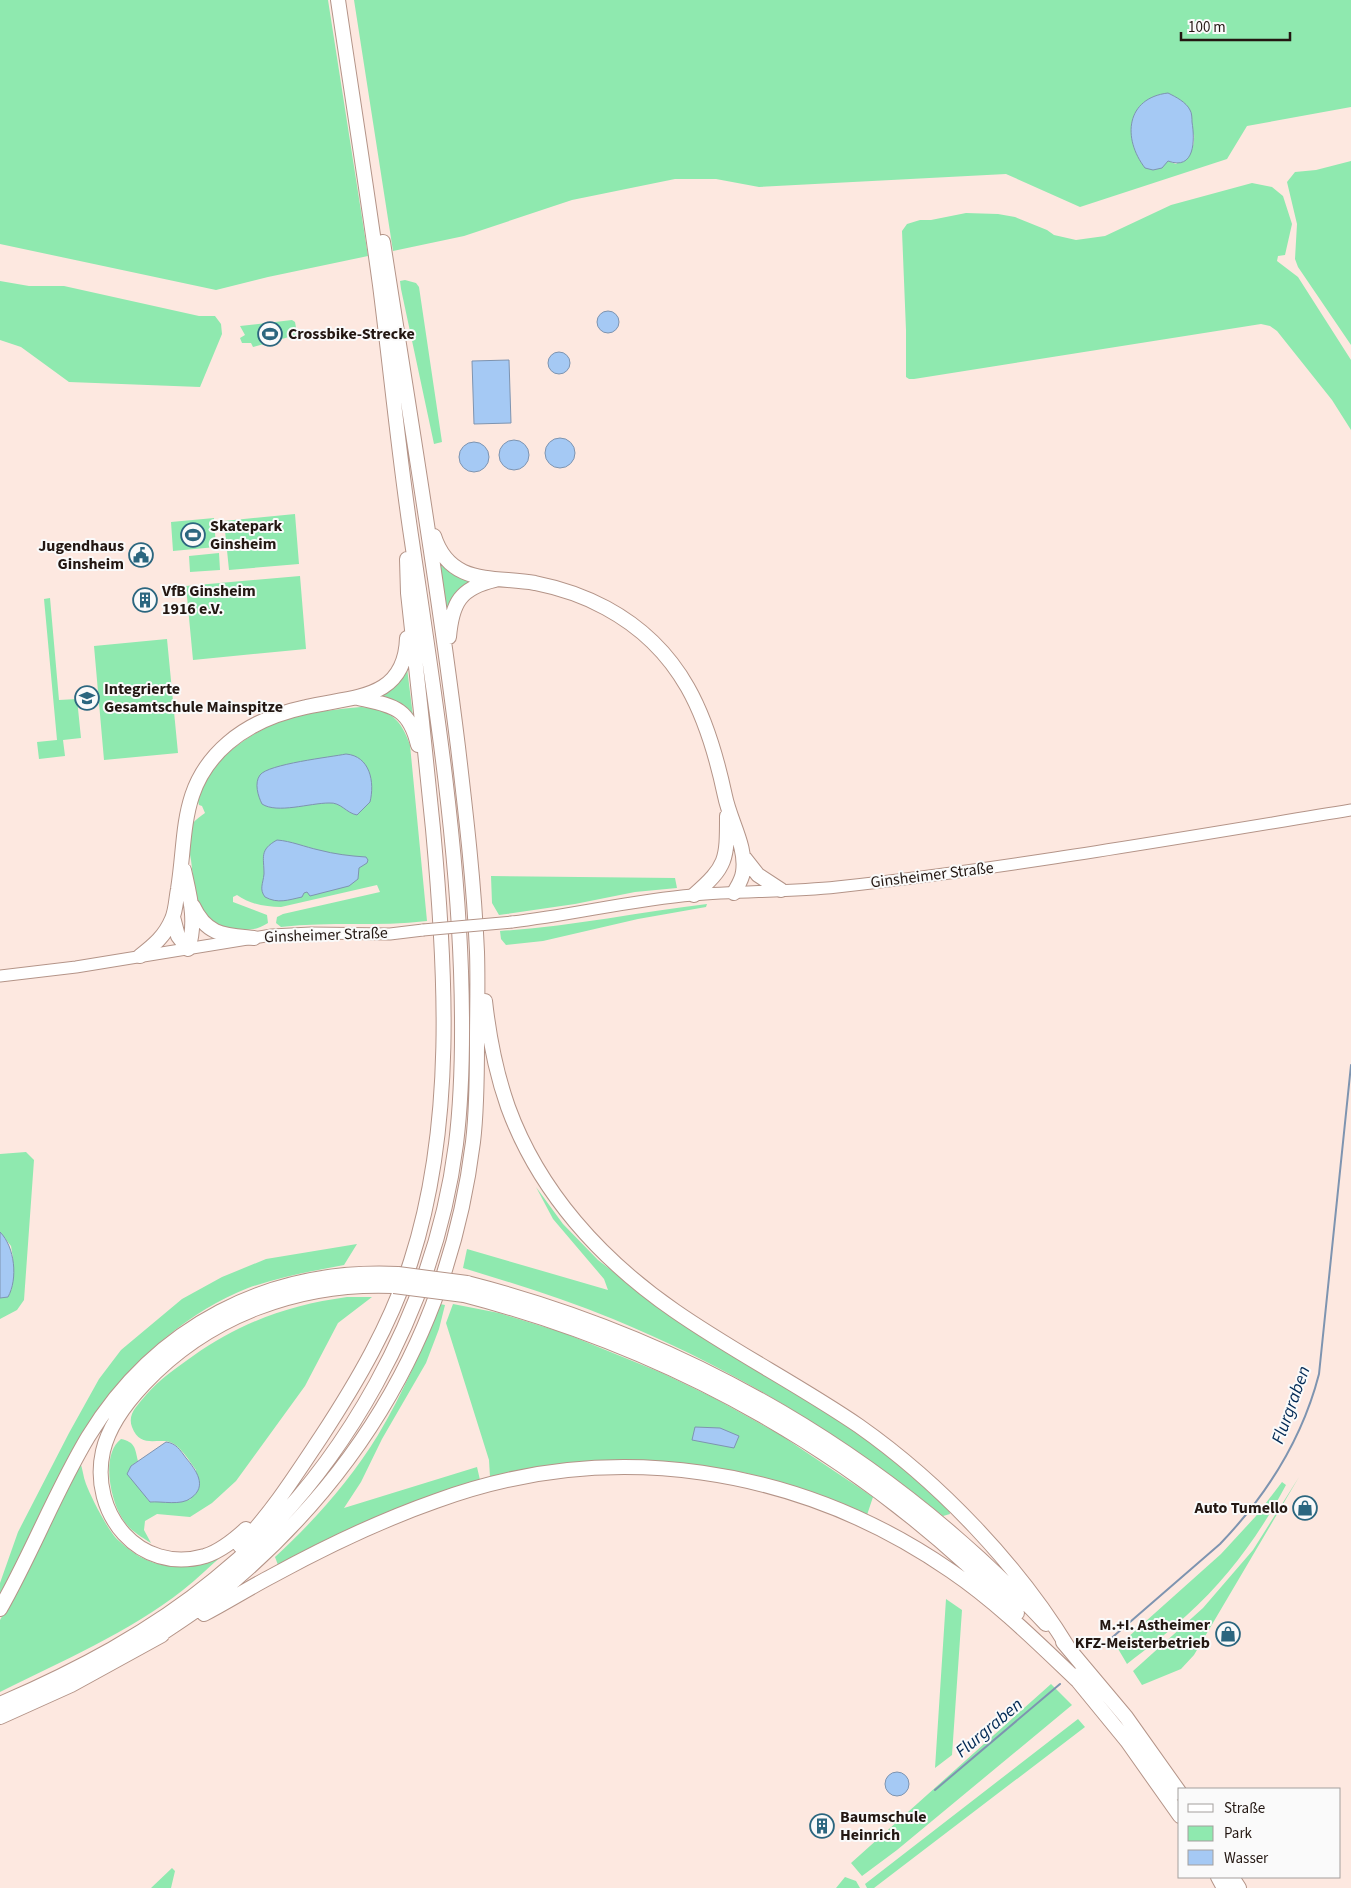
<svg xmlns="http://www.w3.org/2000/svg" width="1351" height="1888" font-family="'Source Sans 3',sans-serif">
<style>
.green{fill:#8fe9af;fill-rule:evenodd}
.water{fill:#a5c9f4;stroke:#7e94b0}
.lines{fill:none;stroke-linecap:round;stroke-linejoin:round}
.stream{stroke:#7e94b0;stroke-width:2}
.major-casing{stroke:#b49488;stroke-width:13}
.highway-casing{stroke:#b49488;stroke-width:16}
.major{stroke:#fff;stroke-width:11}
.highway{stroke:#fff;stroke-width:14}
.major-bridge-casing{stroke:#b49488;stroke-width:13;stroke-linecap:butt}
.highway-bridge-casing{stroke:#b49488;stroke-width:16;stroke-linecap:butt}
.major-bridge{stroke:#fff;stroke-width:11}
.highway-bridge{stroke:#fff;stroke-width:14}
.labels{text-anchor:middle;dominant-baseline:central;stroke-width:4;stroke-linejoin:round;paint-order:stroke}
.poi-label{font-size:16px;font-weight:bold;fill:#231712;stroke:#fafafa;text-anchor:start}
.street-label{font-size:16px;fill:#231712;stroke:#fafafa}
.water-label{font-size:18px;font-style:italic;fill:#002954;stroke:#fafafa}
</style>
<rect width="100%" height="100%" fill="#fde8e0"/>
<path class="green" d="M0,0H328L368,256L268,277L216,290L0,244Z
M354,0H1351V107L1247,126L1227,159L1080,207L1006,174L759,187L716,179H675L572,200L464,236L393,251ZM1194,134C1195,150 1189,156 1176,164L1168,161Z
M1351,161V345L1298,267L1295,259L1297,224L1287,182L1295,172L1316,170Z
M1252,183L1272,187L1283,196L1292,224L1285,255L1278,256L1277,261L1298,277L1351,360V430L1332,400L1277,331L1270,326L1261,324L914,379H909L906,377V330L902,231L907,224L920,220H931L966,213L998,214L1015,217L1047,230L1054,235L1076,240L1105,236L1171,205Z
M405,280L416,283L419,287L442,442L434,444L401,289L400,281Z
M0,281L29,286H64L199,316H215L221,324L222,334L200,387L69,382L21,347L0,340Z
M292,320L295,322L297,333L296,335L253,347L251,343H242L240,338L245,335L240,326Z
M295,514L299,564L229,570L224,521Z
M214,518L216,547L173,551L171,522Z
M219,553L220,570L190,572L189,556Z
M438,558L474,578L447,614Z
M300,576L306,649L193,660L186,586Z
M50,598L59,700L77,699L81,738L63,740L65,756L39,759L37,742L57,740L44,599Z
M167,639L178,753L104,760L94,646Z
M405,667L407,668L413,716H410L370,697Z
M361,707C390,709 401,719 410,745L427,921C378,927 330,921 281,927L276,923L277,917L283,914L380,892L377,885L281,907C266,907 249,904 237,895L233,897V902L267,915L268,923C255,931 250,930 235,929C195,927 195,892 191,860C189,850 186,832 193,823C196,819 201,816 205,813L202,806L199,805C196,797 201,788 205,781C221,751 264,724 297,716C318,711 340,709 361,707Z
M491,876L675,878L677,888L635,892L575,904L499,915L492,903Z
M707,904L706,907L638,919L543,941L506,945L501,939L500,931C569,927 638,912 707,904Z
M26,1152L34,1160L24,1300L17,1310L0,1319V1298L8,1296L12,1288L13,1258L11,1246L0,1232V1154Z
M536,1187L563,1224L598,1260L641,1293L842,1419L900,1464L949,1509L950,1514L943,1516C843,1435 732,1368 613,1319C564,1299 513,1283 463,1268L467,1249L608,1290L604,1279L553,1219Z
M357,1244L344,1265C312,1271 279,1277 248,1288C191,1310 135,1358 100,1407C78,1437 62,1471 45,1503C30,1533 17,1565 0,1594V1583L18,1532L69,1433L99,1379L121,1350L182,1299L222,1277L266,1259Z
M347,1297H372L338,1323L305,1386L236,1481L212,1503L190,1517L157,1514L145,1521L144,1530L151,1543C140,1536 129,1530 122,1518C110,1499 101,1454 121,1439C135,1442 135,1448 138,1461L131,1466L148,1500L151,1502C165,1499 177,1504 191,1499L196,1470C190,1462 183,1450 174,1444C161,1435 141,1451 132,1427C127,1414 138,1405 146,1395C160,1379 176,1368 193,1356C241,1322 289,1305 347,1297Z
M440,1304L445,1305L439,1329L426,1363L382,1439L361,1482L344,1508L477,1467L480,1480C410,1502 343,1531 278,1565L275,1557C314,1521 350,1481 378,1435C403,1393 422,1349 440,1304Z
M453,1304L499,1313L564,1333L662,1373L714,1398L779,1434L873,1497L867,1515L814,1493L746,1473L679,1463L616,1461L548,1466L490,1477L489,1460L446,1323Z
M80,1462C83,1469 83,1477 86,1484C91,1497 108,1531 118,1540C150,1571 184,1573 223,1555C210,1566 197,1579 183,1590C128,1633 62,1661 0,1692V1620L20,1584Z
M1299,1477L1194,1655L1181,1669L1142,1685L1133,1671L1203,1608L1253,1550Z
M1282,1482L1286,1485C1260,1534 1228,1578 1187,1615C1168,1633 1147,1648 1127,1664L1117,1647L1221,1554L1256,1516Z
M946,1599L962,1610L952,1755L935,1768Z
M1051,1684L1072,1705L897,1850L862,1876L851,1863Z
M1078,1719L1085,1727L874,1888H867L865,1884Z
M172,1868L175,1871L171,1888H151Z
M845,1877L856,1881L860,1888H836Z"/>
<path class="water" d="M1168,93C1176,97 1186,102 1190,110C1192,113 1192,119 1192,122C1195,140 1195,171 1168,161L1162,168L1153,170L1145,168C1122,138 1126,98 1168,93Z
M597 322a11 11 0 1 1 22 0a11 11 0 1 1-22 0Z
M548 363a11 11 0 1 1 22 0a11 11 0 1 1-22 0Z
M509,360L511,423L474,424L472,361Z
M545 453a15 15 0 1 1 30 0a15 15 0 1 1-30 0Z
M499 455a15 15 0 1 1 30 0a15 15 0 1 1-30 0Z
M459 457a15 15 0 1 1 30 0a15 15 0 1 1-30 0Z
M346,754C370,756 375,782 370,802L357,815C346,813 341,802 329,803C310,803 277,814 262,804C258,796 254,783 260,775C268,764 331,757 346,754Z
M277,840C291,841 305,847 319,850C334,854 350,856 366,857L368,860L367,863L359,868L358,879L349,886L310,896L307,892L304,893L302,897C288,900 278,904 265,897C259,889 263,884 264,874C264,857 259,850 277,840Z
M0,1232C15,1247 18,1279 8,1297L0,1298Z
M695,1427L720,1428L739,1436L734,1448L692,1440Z
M166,1442C176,1443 180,1450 186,1458C196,1470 208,1486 191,1498C181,1506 162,1501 150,1502L127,1474L131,1466Z
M885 1784a12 12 0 1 1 24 0a12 12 0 1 1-24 0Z"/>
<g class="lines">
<path class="stream" d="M1100,1648L1220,1544C1267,1495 1302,1440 1319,1374L1351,1065
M935,1790L1060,1684"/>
<g class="major-casing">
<path id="major" d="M512,922C573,915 632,900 693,895C741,891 790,892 837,887C1009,868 1180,838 1351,810
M0,976L76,967L272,935L311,933L390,934L423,930"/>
</g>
<g class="highway-casing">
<path id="highway" d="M434,536C450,586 493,576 535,583C560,588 584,596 606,608C682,649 708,716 725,796C730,821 747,847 743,872C742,880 737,887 734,893
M449,637C452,603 460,588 495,580
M358,698C393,706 409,707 418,745
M743,856L758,875L781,890
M694,895C727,866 727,860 727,816
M193,906C207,936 225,935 254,938
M173,917L178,936L188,949C197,922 190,897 184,870
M140,956C154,945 165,936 172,919C176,910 176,899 178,889C187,833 179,785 228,743C250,724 278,713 306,707C352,696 405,701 407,638
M485,1001C489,1037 496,1073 508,1107C539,1192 601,1260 675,1311C734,1352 799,1385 859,1426C940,1483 1018,1565 1069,1649
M467,1283C690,1340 889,1456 1046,1624
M464,1295C676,1350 864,1456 1017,1613
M246,1529C234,1540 221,1551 205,1556C139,1575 89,1513 103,1451C109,1425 126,1403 144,1384C209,1315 300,1282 394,1286
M240,1546C273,1511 295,1476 321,1437C357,1382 391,1324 411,1261C455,1125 446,970 433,829C425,750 417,672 408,593L407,559
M0,1609C32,1553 55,1492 88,1437C156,1326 269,1268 398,1274
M204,1614C227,1602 249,1588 272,1576C325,1547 379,1521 436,1501C610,1437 799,1466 951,1571C998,1603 1038,1643 1079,1682
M155,1638C176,1624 198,1610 217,1595C361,1478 450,1327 473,1142C477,1109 477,1076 477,1043C477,1013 478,982 477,952C474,883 466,815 458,747C437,578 409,410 383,242
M1063,1642L1126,1717L1180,1793
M1073,1675L1127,1741L1180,1816
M0,1704C76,1671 151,1632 215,1579C344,1475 435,1308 456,1144C463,1087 463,1029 461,971C456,827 433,685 412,542C399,457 391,371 380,285C367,190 352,95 338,0
M0,1717L71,1685L162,1635
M1218,1877L1224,1888
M1232,1877L1239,1888"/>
</g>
<use href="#major" class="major"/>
<use href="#highway" class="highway"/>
<g class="major-bridge-casing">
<path id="major-bridge" d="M423,930L512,922"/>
</g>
<g class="highway-bridge-casing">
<path id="highway-bridge" d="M398,1274L467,1283
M394,1286L464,1295"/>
</g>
<use href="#major-bridge" class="major-bridge"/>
<use href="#highway-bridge" class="highway-bridge"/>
</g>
<defs>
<g id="stadium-ring" transform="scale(1.25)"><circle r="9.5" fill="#fafafa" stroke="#2b667f" stroke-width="1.5"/><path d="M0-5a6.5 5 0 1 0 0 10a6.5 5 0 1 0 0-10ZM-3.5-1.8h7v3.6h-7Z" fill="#2b667f"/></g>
<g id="civic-ring" transform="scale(1.25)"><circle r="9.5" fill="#fafafa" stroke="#2b667f" stroke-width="1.5"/><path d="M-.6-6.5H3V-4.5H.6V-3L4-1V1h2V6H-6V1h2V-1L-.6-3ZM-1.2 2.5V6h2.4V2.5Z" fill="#2b667f"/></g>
<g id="building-ring" transform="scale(1.25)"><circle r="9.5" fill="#fafafa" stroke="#2b667f" stroke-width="1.5"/><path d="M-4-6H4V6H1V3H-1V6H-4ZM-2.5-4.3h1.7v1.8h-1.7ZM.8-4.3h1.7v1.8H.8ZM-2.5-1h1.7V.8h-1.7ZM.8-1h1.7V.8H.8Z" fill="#2b667f"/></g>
<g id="school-ring" transform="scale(1.25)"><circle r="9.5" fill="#fafafa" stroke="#2b667f" stroke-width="1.5"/><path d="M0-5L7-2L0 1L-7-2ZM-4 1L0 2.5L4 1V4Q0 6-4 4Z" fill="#2b667f"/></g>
<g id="shop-ring" transform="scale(1.25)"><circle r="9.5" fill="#fafafa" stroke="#2b667f" stroke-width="1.5"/><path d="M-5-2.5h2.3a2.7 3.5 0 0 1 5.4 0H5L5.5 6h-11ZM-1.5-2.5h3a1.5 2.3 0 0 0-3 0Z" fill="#2b667f"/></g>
</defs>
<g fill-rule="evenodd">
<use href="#stadium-ring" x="270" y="334"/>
<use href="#stadium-ring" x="193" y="535"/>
<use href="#civic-ring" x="141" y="555"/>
<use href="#building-ring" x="145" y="600"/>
<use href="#school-ring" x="87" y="698"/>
<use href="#shop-ring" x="1305" y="1508"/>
<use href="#shop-ring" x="1228" y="1634"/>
<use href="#building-ring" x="822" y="1826"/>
</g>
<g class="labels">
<g class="poi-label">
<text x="288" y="334">Crossbike-Strecke</text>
<text x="210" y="526">Skatepark<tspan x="210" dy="18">Ginsheim</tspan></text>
<text x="124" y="546" text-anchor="end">Jugendhaus<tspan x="124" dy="18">Ginsheim</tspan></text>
<text x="162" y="591">VfB Ginsheim<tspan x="162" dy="18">1916 e.V.</tspan></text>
<text x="104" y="689">Integrierte<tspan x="104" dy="18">Gesamtschule Mainspitze</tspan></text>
<text x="1288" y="1508" text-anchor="end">Auto Tumello</text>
<text x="1210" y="1625" text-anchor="end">M.+I. Astheimer<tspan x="1210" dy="18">KFZ-Meisterbetrieb</tspan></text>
<text x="840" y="1817">Baumschule<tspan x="840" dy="18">Heinrich</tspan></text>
</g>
<g class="street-label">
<text transform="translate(932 875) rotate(-7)">Ginsheimer Straße</text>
<text transform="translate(326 935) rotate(-2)">Ginsheimer Straße</text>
</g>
<g class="water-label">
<text transform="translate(1291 1405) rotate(-70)">Flurgraben</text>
<text transform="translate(989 1728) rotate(-40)">Flurgraben</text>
</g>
</g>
<rect x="1178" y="1788" width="162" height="90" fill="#fafafa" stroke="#a49f9d"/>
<rect x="1188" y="1804" width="25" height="8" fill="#ffffff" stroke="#a49f9d"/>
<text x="1224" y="1813" font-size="15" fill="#231712">Straße</text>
<rect x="1188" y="1826" width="25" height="15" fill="#8fe9af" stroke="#a49f9d"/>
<text x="1224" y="1838" font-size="15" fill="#231712">Park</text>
<rect x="1188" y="1850" width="25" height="15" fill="#a5c9f4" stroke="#a49f9d"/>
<text x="1224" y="1863" font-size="15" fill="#231712">Wasser</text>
<path d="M1181 32v8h109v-8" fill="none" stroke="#231712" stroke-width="2.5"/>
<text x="1188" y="32" font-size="15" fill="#231712" stroke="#fafafa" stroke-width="4" paint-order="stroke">100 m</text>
</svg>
